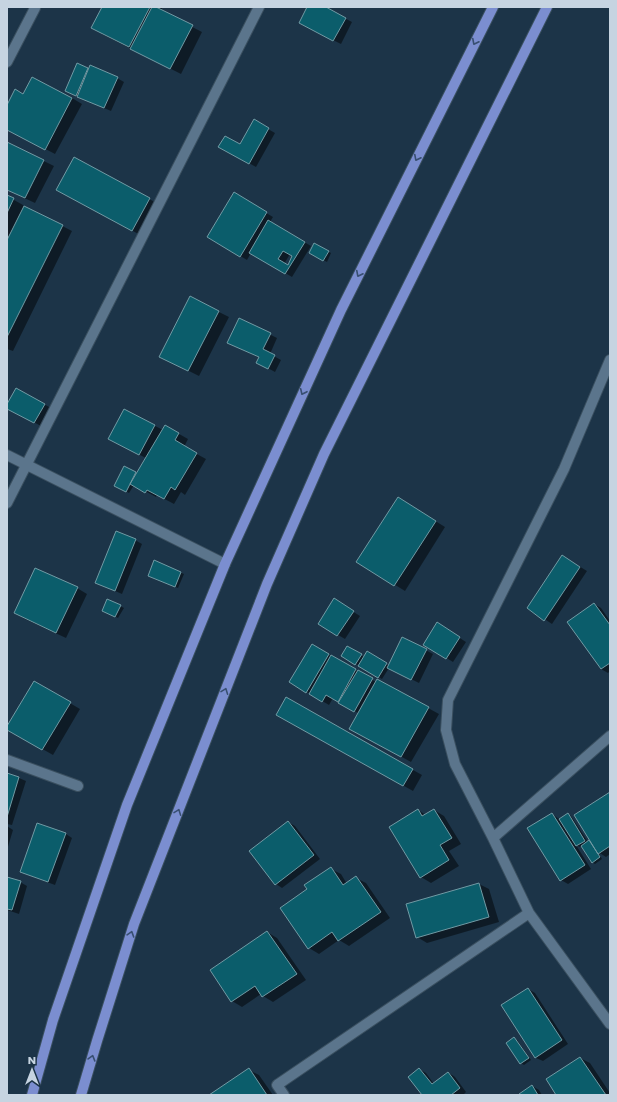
<svg xmlns="http://www.w3.org/2000/svg" width="617" height="1102" font-family="Poppins,sans-serif">
<style>
.shadow{fill:#0007;fill-rule:evenodd}
.building{fill:#0b5d6b;stroke:#719aa4;fill-rule:evenodd}
.lines{fill:none;stroke-linecap:round;stroke-linejoin:round}
.minor-casing{stroke:#3a4f5f;stroke-width:12}
.major-casing{stroke:#3a4f5f;stroke-width:12}
.minor{stroke:#5b758c;stroke-width:10}
.major{stroke:#7b8ed0;stroke-width:10}
.oneway{stroke:#384f71}
</style>
<rect width="100%" height="100%" fill="#1c3448"/>
<path class="shadow" d="M103,7H160L162,8L161,11L202,32L181,74L102,34Z
M309,7H323L352,22L341,44L307,27Z
M88,69L117,78L124,82L111,111L69,93Z
M24,95L72,98L82,104L55,154L7,129V108Z
M254,121L275,133L256,167L220,147L240,145Z
M7,143L54,166L35,203L7,190Z
M234,194L273,217L270,222L311,246L292,277L251,253L247,260L208,237ZM290,254L294,256L288,266L284,264Z
M67,195L149,199L159,204L142,236Z
M7,196L23,205V206L72,231L13,351L7,349Z
M315,244L331,253L327,262L310,253Z
M219,312L229,317L199,376L171,362Z
M239,319L277,338L270,354L281,360L275,372L264,366L260,358L235,346Z
M16,389L51,408L41,426L7,408V406Z
M124,410L163,430L165,426L188,439L184,447L206,459L185,495L181,492L174,504L157,495L156,497L134,485L129,493L119,487L125,467L137,474L146,458L116,443Z
M408,504L445,527L405,591L358,562Z
M135,540L142,544L122,594L97,583Z
M569,560L587,571L552,624L528,608Z
M155,562L184,574L178,588L152,577Z
M77,588L87,594L66,638L25,619L15,613Z
M108,600L124,608L118,618L103,610Z
M341,604L360,616L345,639L319,624Z
M594,604L601,608L610,621V671L608,673L601,669Z
M444,628L466,642L453,662L424,644Z
M403,638L433,654L419,683L389,668L382,679L342,656L347,647L364,657L367,652L389,666Z
M312,645L376,682L377,680L439,714L411,762L360,734L358,713L340,703V702L333,698L329,705L290,682Z
M34,682L80,709L53,755L7,729Z
M287,699L422,775L413,791L278,715Z
M7,774L19,778L26,781L12,825L7,824Z
M610,794V854L606,857L598,852L602,859L595,864L592,862L582,846L580,847L576,845L591,869L568,884L561,880L552,814L559,819L568,814L571,816L588,842L589,841L593,844Z
M418,810L426,815L434,810L444,816L461,844L449,851L459,866L431,883L421,877Z
M288,822L295,826L320,859L282,888L276,884Z
M7,826L13,830L7,850Z
M66,834L72,838L55,885L28,875L21,871Z
M331,869L341,874L347,884L356,878L366,883L390,918L349,946L339,940L319,954L309,948L308,890Z
M7,878L20,882L27,886L19,914L7,910Z
M479,884L489,889L499,922L427,943L417,937L407,904Z
M267,932L277,938L306,980L273,1002L263,996L261,994L242,1007L232,1001Z
M528,989L535,993L568,1044L543,1061L536,1058L502,1005Z
M514,1039L517,1040L531,1060L524,1065L521,1063Z
M580,1058L590,1063L610,1093V1095H558Z
M419,1069L426,1073L434,1084L449,1073L455,1077L466,1092L463,1095H423Z
M249,1070L259,1075L273,1095H210Z
M532,1086L539,1090L542,1095H520Z"/>
<path class="building" d="M102,7H150L129,47L91,28Z
M152,7H156L193,25L170,69L130,49Z
M307,7H326L346,18L333,41L299,23Z
M77,63L88,68L76,96L65,91Z
M90,65L118,77L104,108L77,97Z
M32,77L72,98L45,150L7,130V105L15,89L23,94Z
M254,119L269,128L249,164L218,147L225,136L240,144Z
M7,142L44,160L25,198L7,190Z
M74,157L150,198L132,231L56,190Z
M234,192L267,212L240,257L207,237Z
M7,195L14,198L7,213Z
M24,206L63,225L7,337V240Z
M268,220L305,242L285,274L249,253ZM283,251L292,256L288,265L278,259Z
M314,243L329,251L323,261L309,253Z
M190,296L219,311L188,371L159,357Z
M239,318L271,333L263,349L275,355L268,369L256,363L259,357L227,343Z
M16,388L45,404L34,423L7,409V404Z
M124,409L155,425L139,455L108,439Z
M165,425L179,433L175,440L197,453L175,490L171,487L164,499L147,490L145,493L130,484Z
M124,466L136,472L126,492L114,486Z
M398,497L436,521L394,586L356,562Z
M116,531L136,539L115,591L95,583Z
M562,555L580,567L544,621L527,608Z
M154,560L181,572L175,587L148,576Z
M35,568L78,587L56,633L14,613Z
M334,598L354,611L337,636L318,624Z
M107,599L121,605L115,617L102,611Z
M594,603L610,625V663L601,669L567,622Z
M437,622L460,637L446,659L423,645Z
M402,637L427,649L411,680L387,668Z
M312,644L329,654L306,693L289,682Z
M347,646L362,654L355,665L341,656Z
M367,651L387,663L378,678L358,666Z
M331,655L356,669L338,702L326,695L322,702L309,694Z
M358,670L373,678L354,712L338,703Z
M377,679L429,707L401,757L349,729Z
M34,681L71,702L42,750L7,730V726Z
M286,697L413,769L403,786L276,715Z
M7,773L19,777L7,817Z
M610,792V846L598,854L574,815Z
M418,809L422,816L434,809L452,838L440,845L449,860L420,878L389,827Z
M552,813L585,865L560,881L527,828Z
M568,813L585,841L576,846L559,819Z
M288,821L314,855L275,885L249,851Z
M37,823L66,833L48,882L20,872Z
M589,840L600,857L592,863L581,846Z
M331,867L343,885L356,876L381,912L338,941L332,932L308,949L280,908L307,889L304,885Z
M7,877L21,881L12,910L7,909Z
M479,883L489,917L416,938L406,904Z
M267,931L297,974L262,997L255,986L231,1002L210,970Z
M528,988L562,1040L535,1058L501,1005Z
M514,1037L529,1058L520,1064L506,1043Z
M580,1057L606,1095H556L546,1079Z
M249,1068L267,1095H209Z
M419,1068L432,1084L448,1072L460,1088L451,1095H422L408,1077Z
M532,1085L538,1095H519V1094Z"/>
<g class="lines">
<g class="minor-casing">
<path id="minor" d="M7,62L35,8
M610,360L564,469L448,700L446,730L455,764L493,838L529,913L610,1024
M7,455L225,564
M7,503L259,7
M7,760L78,786
M493,838L610,736
M284,1095L277,1085L529,913"/>
</g>
<g class="major-casing">
<path id="major" d="M32,1095L53,1020L127,805L225,564L341,310L493,7
M81,1095L97,1041L134,924L267,584L324,454L547,7"/>
</g>
<use href="#minor" class="minor"/>
<use href="#major" class="major"/>
</g>
<defs><path id="oneway-chevron" d="M-2-3.5L2.5 0L-2 3.5" fill="none" stroke-width="1.6" stroke-linecap="round" stroke-linejoin="round"/></defs>
<g class="oneway">
<use href="#oneway-chevron" transform="translate(475 42) rotate(117)"/>
<use href="#oneway-chevron" transform="translate(417 158) rotate(117)"/>
<use href="#oneway-chevron" transform="translate(359 274) rotate(117)"/>
<use href="#oneway-chevron" transform="translate(303 392) rotate(115)"/>
<use href="#oneway-chevron" transform="translate(225 691) rotate(-69)"/>
<use href="#oneway-chevron" transform="translate(178 812) rotate(-69)"/>
<use href="#oneway-chevron" transform="translate(131 934) rotate(-72)"/>
<use href="#oneway-chevron" transform="translate(92 1058) rotate(-74)"/>
</g>
<rect width="617" height="1102" fill="none" stroke="#c6d4e1" stroke-width="16"/>
<g transform="translate(32 1070)" stroke="#1c3448" stroke-width="3" paint-order="stroke">
<path d="M0-3L7 15L0 10L-7 15Z" fill="#c6d4e1"/>
<text y="-6" font-size="11" font-weight="bold" text-anchor="middle" fill="#c6d4e1">N</text>
</g>
</svg>
